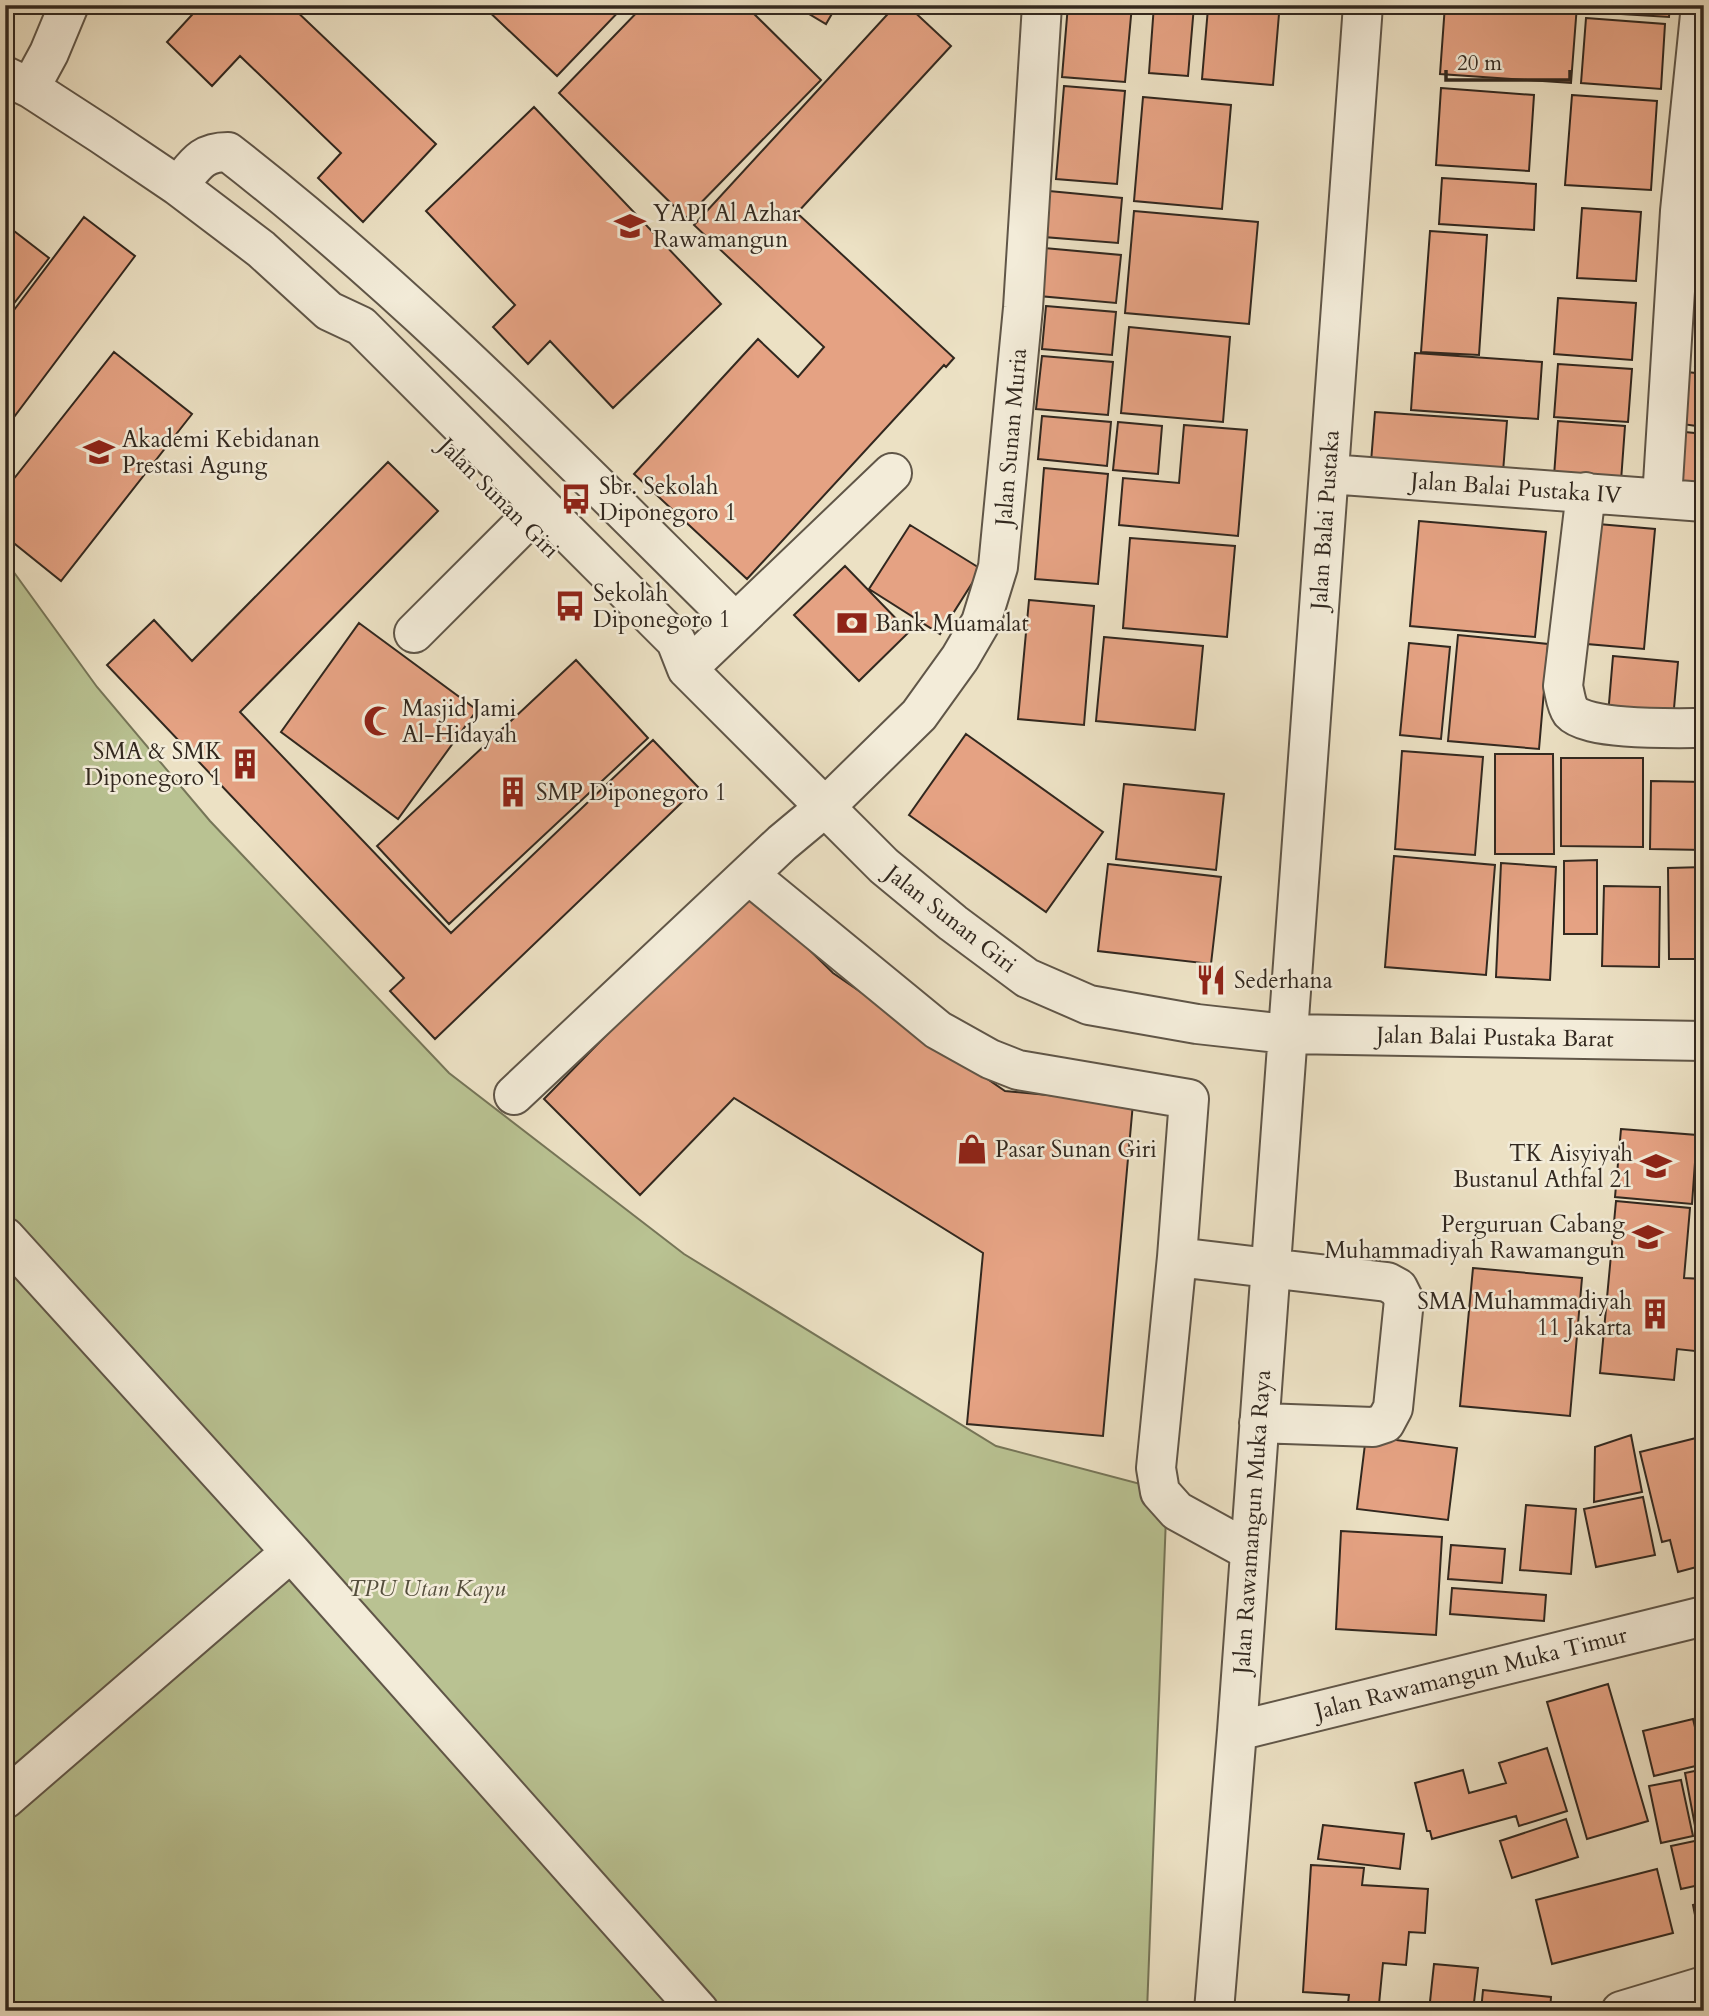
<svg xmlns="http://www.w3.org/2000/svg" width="1709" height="2016" font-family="Cardo,serif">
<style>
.green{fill:#b9c292;stroke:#767558;stroke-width:2}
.building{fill:#e5a283;stroke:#32281f;stroke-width:2}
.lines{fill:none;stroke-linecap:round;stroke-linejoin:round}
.minor-casing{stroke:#605648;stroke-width:42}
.minor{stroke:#f3ecd9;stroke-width:38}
.labels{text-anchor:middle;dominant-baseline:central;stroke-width:5;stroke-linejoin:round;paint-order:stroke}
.poi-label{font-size:23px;fill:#32281f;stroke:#f3ecd9;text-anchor:start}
.street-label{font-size:23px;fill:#32281f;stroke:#f3ecd9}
.park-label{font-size:23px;font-style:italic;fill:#544e3c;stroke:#f3ecd9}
</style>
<rect width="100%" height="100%" fill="#ece1c4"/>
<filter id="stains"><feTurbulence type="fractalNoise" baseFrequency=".00286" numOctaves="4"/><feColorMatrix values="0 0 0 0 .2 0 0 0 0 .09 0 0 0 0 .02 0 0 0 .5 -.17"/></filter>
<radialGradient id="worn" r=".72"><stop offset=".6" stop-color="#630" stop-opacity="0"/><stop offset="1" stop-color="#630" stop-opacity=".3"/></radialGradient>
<path class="green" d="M5,560L97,687L210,821L449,1073L684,1254L996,1446L1167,1491L1147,2011H5Z
M1704,1156V1254L1695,1253Z"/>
<path class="building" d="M201,5H290L436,144L363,222L318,178L341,153L240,56L212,86L167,42Z
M482,5H625L557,76Z
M644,5H745L821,80L686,218L559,93Z
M794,5H837L826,24Z
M896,5H907L951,46L797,213L954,358L946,367L944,365L747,579L634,474L758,339L798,377L824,347L694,225Z
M1068,5H1132L1125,82L1062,77Z
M1154,5L1194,6L1188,76L1149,73Z
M1445,5H1577L1571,83L1440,74Z
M1589,5H1670L1669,17L1589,12Z
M1208,8L1279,14L1273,85L1202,79Z
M1586,18L1665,24L1661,89L1581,83Z
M1064,86L1125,91L1117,184L1056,179Z
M1441,88L1534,95L1529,171L1436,165Z
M1572,95L1657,101L1651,190L1565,185Z
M1143,97L1231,105L1222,209L1134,201Z
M534,107L721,304L613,408L550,341L528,364L493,327L515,305L426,211Z
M1442,178L1536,184L1534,230L1439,224Z
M1049,191L1122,198L1118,243L1044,237Z
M1582,208L1641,212L1636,281L1577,278Z
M1134,211L1258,222L1249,324L1125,313Z
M84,217L135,256L5,429V322Z
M5,224L49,258L5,315Z
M1430,231L1487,235L1479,355L1421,352Z
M1702,233H1704V297L1695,296Z
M1044,248L1121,255L1116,303L1039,296Z
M1558,298L1636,303L1632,360L1554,354Z
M1046,306L1116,312L1112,355L1042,349Z
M1701,314H1704V367L1695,366Z
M1129,327L1230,337L1223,422L1121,413Z
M114,352L192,414L61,581L5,536V490Z
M1415,353L1542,362L1538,419L1411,410Z
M1042,356L1113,362L1108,415L1036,409Z
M1558,364L1632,369L1628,422L1554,417Z
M1687,372L1704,374V427L1682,424Z
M1375,412L1507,421L1503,472L1371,462Z
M1042,416L1111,422L1107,466L1038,459Z
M1558,421L1625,426L1621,481L1554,476Z
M1118,422L1162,426L1158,474L1113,470Z
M1184,425L1247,430L1238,536L1119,525L1123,478L1179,483Z
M1685,432L1704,434V490L1679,487Z
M388,462L438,511L240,712L451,933L653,740L698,787L435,1039L390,991L404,978L107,665L154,620L192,661Z
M1044,468L1108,474L1098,584L1035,579Z
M1419,521L1546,532L1535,637L1410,626Z
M1598,524L1655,529L1644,649L1587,644Z
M910,525L981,569L940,634L869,589Z
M1130,538L1235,546L1227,637L1123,628Z
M845,566L909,632L859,681L794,615Z
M1029,600L1094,606L1084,725L1018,719Z
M359,623L477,710L398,819L281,732Z
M1458,635L1548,644L1539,749L1448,741Z
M1104,637L1203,646L1195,730L1096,721Z
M1409,643L1450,647L1441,739L1400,735Z
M1613,656L1678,662L1673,720L1608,715Z
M576,660L648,738L449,924L377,846Z
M966,734L1103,832L1046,912L909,815Z
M1402,751L1483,757L1475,855L1395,849Z
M1495,754H1553L1554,854H1495Z
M1561,758H1643V847L1561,846Z
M1651,781L1704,782V850L1650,849Z
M1124,784L1224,794L1216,870L1116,859Z
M1394,856L1495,865L1486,975L1385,967Z
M1597,860V934H1564V861Z
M1501,863L1556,867L1550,980L1496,977Z
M1108,864L1221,877L1211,964L1098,951Z
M1704,867V959H1669L1668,868Z
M1604,886L1660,887L1659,967L1602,966Z
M748,890L833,973L1005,1091L1133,1103L1103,1436L967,1424L983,1253L734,1098L640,1195L544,1099Z
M1621,1129L1697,1135L1692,1204L1615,1197Z
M1616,1201L1690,1208L1684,1278L1704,1279V1352L1677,1349L1674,1380L1600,1373Z
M1473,1268L1582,1278L1570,1416L1460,1406Z
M1631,1435L1642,1492L1594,1502L1595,1447Z
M1366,1436L1457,1448L1448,1520L1357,1509Z
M1696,1438L1704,1469V1532L1697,1533L1704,1565L1678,1572L1670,1540L1662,1542L1640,1452Z
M1643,1497L1655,1555L1596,1567L1584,1509Z
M1526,1505L1576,1509L1571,1574L1520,1570Z
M1341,1531L1442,1537L1436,1635L1336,1629Z
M1451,1545L1505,1549L1502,1583L1448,1579Z
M1452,1588L1546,1595L1544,1621L1450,1614Z
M1608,1684L1648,1821L1587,1839L1547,1702Z
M1693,1719L1704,1764L1654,1776L1643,1731Z
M1547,1748L1567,1811L1519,1826L1516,1816L1432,1839L1430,1831H1427L1415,1783L1463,1770L1469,1793L1506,1783L1499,1763Z
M1704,1769V1829L1696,1831L1685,1773Z
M1681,1780L1693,1836L1661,1843L1649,1786Z
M1566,1819L1578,1857L1512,1878L1500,1841Z
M1323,1825L1404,1834L1400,1869L1318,1859Z
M1704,1839V1884L1681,1889L1671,1846Z
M1311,1865L1364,1868L1362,1885L1428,1889L1425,1933L1409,1932L1406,1965L1383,1963L1379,2004L1422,2008L1421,2011H1347L1349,1995L1303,1992Z
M1657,1869L1673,1933L1552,1964L1536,1900Z
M1704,1902V1944L1701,1945L1693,1905Z
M1434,1964L1478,1968L1473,2011H1429Z
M1483,1990L1551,1997L1550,2011H1481Z"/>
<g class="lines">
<g class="minor-casing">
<path id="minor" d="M5,76L30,88L101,134L178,186L261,249L329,311L361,326L676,641L687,669L884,866L953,923L1027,978L1089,1005L1197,1024L1287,1034L1704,1041
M30,88L49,53L69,5
M178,186C195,166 200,152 228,152C410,293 571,460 735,622
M1329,474L1704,502
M1586,492L1563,686C1565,694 1566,705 1571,712C1588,731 1677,728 1704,728
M1662,499L1680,211L1701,5
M414,633L541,506
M687,669L892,473
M749,875L938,1030L990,1059L1018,1070L1189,1099L1177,1257L1156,1468L1160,1492L1177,1511L1250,1551
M514,1095L782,843L824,808L919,715L960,658L981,622L998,567L1023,308L1042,5
M5,1237L291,1552
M1177,1257L1387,1282L1398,1288L1404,1300L1393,1408L1385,1423L1373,1427L1259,1423
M1237,1731L1704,1616
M5,1799L291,1552L699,2011
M1214,2011L1237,1731L1363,5
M1621,2011L1704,1986"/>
</g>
<use href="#minor" class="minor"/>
</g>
<defs>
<g id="school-bare" transform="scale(2.415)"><path d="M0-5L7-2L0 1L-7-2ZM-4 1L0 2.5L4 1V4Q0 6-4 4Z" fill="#8f2418" stroke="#f3ecd9" stroke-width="2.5" paint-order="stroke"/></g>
<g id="university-bare" transform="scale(2.415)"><path d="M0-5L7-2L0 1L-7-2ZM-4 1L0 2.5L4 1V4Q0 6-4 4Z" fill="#8f2418" stroke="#f3ecd9" stroke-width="2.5" paint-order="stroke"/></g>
<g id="bus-bare" transform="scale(2.415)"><path d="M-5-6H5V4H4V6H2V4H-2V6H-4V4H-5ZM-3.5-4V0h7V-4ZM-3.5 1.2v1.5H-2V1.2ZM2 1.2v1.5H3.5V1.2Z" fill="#8f2418" stroke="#f3ecd9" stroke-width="2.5" paint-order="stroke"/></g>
<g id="bank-bare" transform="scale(2.415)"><path d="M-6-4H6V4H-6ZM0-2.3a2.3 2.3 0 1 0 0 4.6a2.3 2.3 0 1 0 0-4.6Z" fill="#8f2418" stroke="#f3ecd9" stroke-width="2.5" paint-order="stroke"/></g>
<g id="mosque-bare" transform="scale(2.415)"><path d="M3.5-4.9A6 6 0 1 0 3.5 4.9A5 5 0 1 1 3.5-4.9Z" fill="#8f2418" stroke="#f3ecd9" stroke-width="2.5" paint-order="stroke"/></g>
<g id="building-bare" transform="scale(2.415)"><path d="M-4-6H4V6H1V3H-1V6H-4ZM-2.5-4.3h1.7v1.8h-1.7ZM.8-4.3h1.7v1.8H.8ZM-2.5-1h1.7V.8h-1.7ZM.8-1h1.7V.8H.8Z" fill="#8f2418" stroke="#f3ecd9" stroke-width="2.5" paint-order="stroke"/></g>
<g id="restaurant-bare" transform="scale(2.415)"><path d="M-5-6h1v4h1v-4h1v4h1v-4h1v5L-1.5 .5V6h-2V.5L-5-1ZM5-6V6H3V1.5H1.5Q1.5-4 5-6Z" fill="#8f2418" stroke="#f3ecd9" stroke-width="2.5" paint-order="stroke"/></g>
<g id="shop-bare" transform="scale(2.415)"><path d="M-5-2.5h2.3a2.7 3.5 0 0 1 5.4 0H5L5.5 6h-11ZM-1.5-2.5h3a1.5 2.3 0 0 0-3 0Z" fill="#8f2418" stroke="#f3ecd9" stroke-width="2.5" paint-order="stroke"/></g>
</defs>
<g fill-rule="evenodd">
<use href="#school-bare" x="630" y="226"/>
<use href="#university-bare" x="99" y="452"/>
<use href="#bus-bare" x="576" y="499"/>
<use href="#bus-bare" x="570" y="606"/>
<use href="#bank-bare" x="852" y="623"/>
<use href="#mosque-bare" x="379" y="721"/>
<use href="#building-bare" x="245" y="764"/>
<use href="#building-bare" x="513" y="792"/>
<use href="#restaurant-bare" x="1211" y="980"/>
<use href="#shop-bare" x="972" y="1149"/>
<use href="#school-bare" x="1656" y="1166"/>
<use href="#school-bare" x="1648" y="1237"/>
<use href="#building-bare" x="1655" y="1314"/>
</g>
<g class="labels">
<g class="poi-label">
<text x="653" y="213">YAPI Al Azhar<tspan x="653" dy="26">Rawamangun</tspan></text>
<text x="122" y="439">Akademi Kebidanan<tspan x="122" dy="26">Prestasi Agung</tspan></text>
<text x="599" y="486">Sbr. Sekolah<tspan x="599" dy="26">Diponegoro 1</tspan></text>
<text x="593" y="593">Sekolah<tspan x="593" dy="26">Diponegoro 1</tspan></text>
<text x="875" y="623">Bank Muamalat</text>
<text x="402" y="708">Masjid Jami<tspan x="402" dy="26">Al-Hidayah</tspan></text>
<text x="222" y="751" text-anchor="end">SMA &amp; SMK<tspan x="222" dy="26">Diponegoro 1</tspan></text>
<text x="536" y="792">SMP Diponegoro 1</text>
<text x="1234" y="980">Sederhana</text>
<text x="995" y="1149">Pasar Sunan Giri</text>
<text x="1633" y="1153" text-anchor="end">TK Aisyiyah<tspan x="1633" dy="26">Bustanul Athfal 21</tspan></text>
<text x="1625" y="1224" text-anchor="end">Perguruan Cabang<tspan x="1625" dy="26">Muhammadiyah Rawamangun</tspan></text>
<text x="1632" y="1301" text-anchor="end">SMA Muhammadiyah<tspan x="1632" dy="26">11 Jakarta</tspan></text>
</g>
<g class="street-label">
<text transform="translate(1011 437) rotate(-85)">Jalan Sunan Muria</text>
<text transform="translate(1516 488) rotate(4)">Jalan Balai Pustaka IV</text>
<text transform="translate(499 498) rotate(45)">Jalan Sunan Giri</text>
<text transform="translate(1325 520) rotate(-86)">Jalan Balai Pustaka</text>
<text transform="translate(951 919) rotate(38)">Jalan Sunan Giri</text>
<text transform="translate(1495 1037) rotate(1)">Jalan Balai Pustaka Barat</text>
<text transform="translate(1252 1522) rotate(-86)">Jalan Rawamangun Muka Raya</text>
<text transform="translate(1471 1673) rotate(-14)">Jalan Rawamangun Muka Timur</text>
</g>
<g class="park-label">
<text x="427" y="1588">TPU Utan Kayu</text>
</g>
</g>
<rect width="1709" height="2016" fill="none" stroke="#ece1c4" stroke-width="28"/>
<rect x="7" y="7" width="1695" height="2002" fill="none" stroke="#32281f" stroke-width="3.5"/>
<rect x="14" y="14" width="1681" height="1988" fill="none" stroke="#32281f" stroke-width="2"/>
<path d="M1446 70v10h124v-10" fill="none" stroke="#32281f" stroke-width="3.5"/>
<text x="1457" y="70" font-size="21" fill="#32281f" stroke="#f3ecd9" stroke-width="5" paint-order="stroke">20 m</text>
<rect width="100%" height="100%" filter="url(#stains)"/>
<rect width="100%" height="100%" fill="url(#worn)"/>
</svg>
